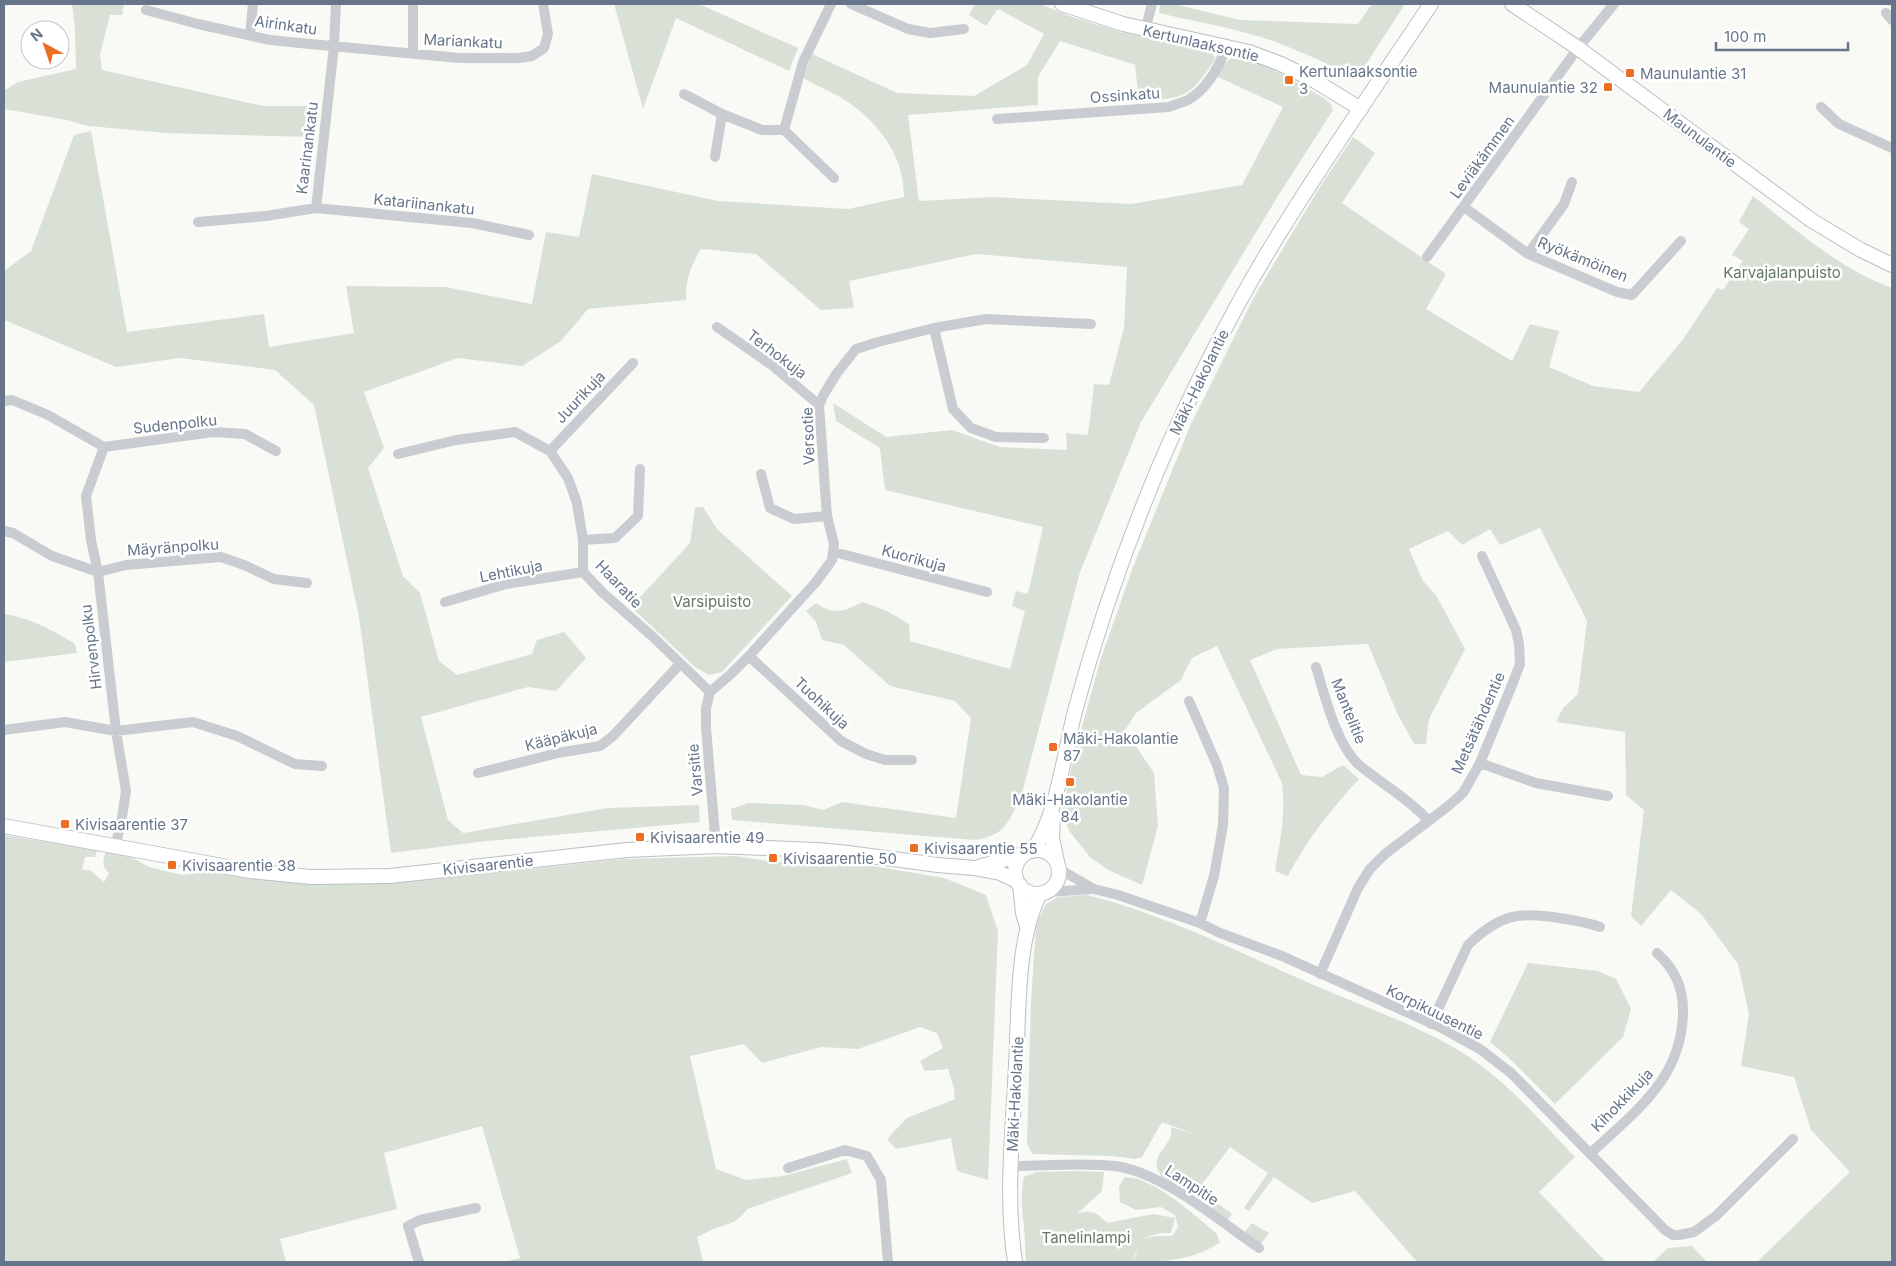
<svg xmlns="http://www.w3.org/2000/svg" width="1896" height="1266" font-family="Inter,sans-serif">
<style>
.green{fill:#d9e1d7}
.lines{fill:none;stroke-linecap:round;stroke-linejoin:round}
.secondary-casing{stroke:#bbbfc5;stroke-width:16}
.street{stroke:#c9ccd0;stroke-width:10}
.secondary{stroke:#fff;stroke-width:14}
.poi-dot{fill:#ed6e22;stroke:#fff;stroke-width:2}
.labels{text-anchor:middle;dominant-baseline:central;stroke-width:5;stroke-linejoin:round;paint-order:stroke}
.street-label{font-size:15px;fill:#667589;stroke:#fff}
.poi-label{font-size:15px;fill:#667589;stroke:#fff;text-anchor:start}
.park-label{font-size:15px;fill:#637a62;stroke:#fff}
</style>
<rect width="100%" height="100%" fill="#f9f9f6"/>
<path class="green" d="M72,4H124L122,15H110L100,54L102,70L263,106H318L313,137L165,133L88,126L67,120L4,109V91L18,82L76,69L75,30Z
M614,4H699L798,48L789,71L676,18L643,109Z
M975,4H1040L1072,17L1121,32L1212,52L1215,59C1190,98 1184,98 1139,102L1135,65L1060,41L1038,77V105L908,115L919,201L992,197L1131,204L1242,185L1283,107L1218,77L1221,66L1231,58C1263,59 1296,82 1324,98L1330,103L1333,110L1278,196L1141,422L1080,572L1021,797C1008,822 1006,835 975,840L732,820L731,809L748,803L804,805L823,810L842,802L956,818L971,718L955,701L890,686L844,645L822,640L816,622L806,611L816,603C833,616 845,611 863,602L887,611L909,624L910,641L1010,669L1025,611L1012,606L1016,591L1028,594L1043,527L885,490L880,448L836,421L833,403L886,437L952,430L1000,447L1067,450L1066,433L1088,435L1094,384L1109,385L1124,328L1127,267L976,254L849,281L854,308L821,310L756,254L701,249C690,268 686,278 686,300L588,309L561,341L522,366L458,358L364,392L384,448L368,468L403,576L420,593L439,661L457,675L532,654L537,640L564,632L586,658L556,691L528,687L421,717L448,820L463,833L608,808L699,805L700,822L487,841L391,853L359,617L314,405L275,370L180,358L116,367L7,321H4V271L31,251L74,135L91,131L127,332L264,314L269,347L354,333L346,286L446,287L532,304L546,232L579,237L592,174L718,201L848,209L904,197C904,158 882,127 851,104C837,94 819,87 803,78L812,54L897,93L974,96L1027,65L1044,34L998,9L986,26L969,15Z
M1160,4H1174L1240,20L1358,24L1372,4H1405L1357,78C1325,63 1294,48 1261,37C1227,27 1193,21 1159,13Z
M1353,137L1375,153L1342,203L1446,274L1426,309L1512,361L1530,324L1559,331L1549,367L1593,386L1639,392L1684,338L1717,288L1723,290L1743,261L1732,255L1749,229L1739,222L1753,196C1795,229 1841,270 1892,288V1262H1757L1850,1172L1811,1130L1794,1077L1741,1066L1749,1014L1738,964L1701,914L1671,890L1641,926L1631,916L1644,810L1626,795L1625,732L1556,722L1563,708L1578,694L1587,621L1540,528L1500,545L1490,529L1462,545L1448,531L1409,549L1423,581L1436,595L1465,649L1429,719L1426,744H1414L1397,713L1368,644L1277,649L1250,660L1301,775L1322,777L1343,765L1359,779C1329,812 1309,837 1288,876L1275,871C1280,842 1286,813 1282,783L1217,646L1192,658L1181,680L1136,713L1125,730L1154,773L1158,826L1142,885L1108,870L1090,857L1070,832L1062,814L1074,756L1100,661L1133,567L1191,424L1254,297L1318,190Z
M695,507H703L717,529L792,596L722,672L709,675L695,667L631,607L690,543Z
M4,614C30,618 53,630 75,644L77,653L4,662Z
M4,835L97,850L95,857H85L82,870H90L104,882L109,873C101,866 103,860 106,851L131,857L149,867L182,875L207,871L252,879L312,883L425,880L623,859L734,856L776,862L808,859L861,864L944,878L986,895L998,931L988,1180L957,1171L951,1138L896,1149L887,1139L907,1118L955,1099L954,1088L948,1069L925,1071L920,1061L943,1048L937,1033L920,1027L858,1049L821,1047L762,1063L744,1044L690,1056L716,1169L746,1180L783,1176L847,1159L852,1173L747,1209C738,1222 729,1224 716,1228C709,1230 703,1235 697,1237L703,1262H504L520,1258L482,1126L384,1153L397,1209L280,1239L286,1262H4Z
M1087,895C1167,915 1240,953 1316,986C1369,1009 1438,1032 1483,1067C1517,1093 1545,1126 1575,1157L1539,1192L1606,1262H1417L1355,1191L1312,1203L1274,1177L1249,1211L1244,1208L1268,1173L1230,1147L1193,1196C1187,1192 1162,1178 1160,1174C1147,1154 1175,1146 1171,1127L1195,1134L1162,1122L1142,1157L1135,1159L1112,1156L1032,1154L1027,1144L1031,1002L1036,924L1046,904L1058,897Z
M1528,963L1598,971L1616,979L1631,1009L1623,1037L1555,1104L1509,1058L1490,1042Z
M1072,1171L1104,1172L1102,1191L1077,1214C1091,1209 1097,1212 1107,1223L1153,1214L1175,1218L1171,1233H1160L1141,1239L1157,1236H1172L1178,1227L1175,1215L1161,1207L1136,1210L1120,1202L1119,1187L1124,1178C1148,1173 1198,1218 1217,1234L1220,1242C1196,1260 1163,1262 1134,1262L1138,1244L1133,1262H1026C1025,1250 1025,1238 1024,1226C1022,1209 1020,1195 1024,1177L1036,1172Z
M1217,1203L1232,1214L1227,1221L1211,1209Z
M1252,1223L1269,1233L1261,1244L1244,1233Z
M1692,1246L1707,1262H1653L1668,1248Z"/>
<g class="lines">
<g class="secondary-casing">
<path id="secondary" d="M1062,4L1123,24L1249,52L1281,64L1315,81L1361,109
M1512,4L1578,48L1811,220L1861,250L1892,265
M1053,816L1052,838L1057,862
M4,826L250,871L311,877L390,876L627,850L716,846L817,850L848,853L938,865L974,868L1000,873L1017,881
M1015 872a22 22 0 1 1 44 0a22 22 0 1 1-44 0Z
M1032,851C1056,821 1065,749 1075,711C1097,629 1125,548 1158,469C1195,383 1237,300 1287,221C1333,147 1383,76 1431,4
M979,867L1026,853
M1020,885L1023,913L1027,926
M1015,1262C1005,1198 1013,1130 1016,1065C1019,1014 1016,939 1040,894"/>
</g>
<path class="street" d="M413,4V53
M831,4L803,62L784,130L834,178
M851,4L908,29L930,33L964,29
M146,10L198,24L270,40L300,43L459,58H519L532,56L544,48L548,34L543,4
M1886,13L1892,20
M1145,30L1152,4
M250,35L253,4
M684,94L722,114
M1821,107L1839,124L1892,148
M997,119L1169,107C1175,104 1182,103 1188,100C1207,89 1219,67 1226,47
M715,157L722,114L762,130H784
M1464,207L1528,254L1617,292L1632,295L1681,241
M316,208L472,223L529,235
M198,222L266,216L316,208L334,46L336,4
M1528,254L1564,204L1572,182
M1427,257L1578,48L1614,4
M717,327L773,366L819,405
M934,328L953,409L971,428L996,437L1044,438
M4,401L12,400L48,415L104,447
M104,447L86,496L91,540L98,572L116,731L126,791L121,824L115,846
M104,447L213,432L245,434L276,451
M550,451L633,363
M398,454L456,440L515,432L550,451L568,478L577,503L583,540V572L603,593L652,636L710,692
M761,474L770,508L794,519L827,516
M4,531L13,533L52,556L98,572L126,565L221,557L244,565L274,579L307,583
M583,540L615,538L638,516L640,469
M834,552L987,592
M445,602L506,584L583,572
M749,656L841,741L866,754L885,760H912
M1316,667C1325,696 1336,744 1359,765C1382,784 1408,798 1428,820
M710,692L731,674L749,656L816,582L832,560L834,544L827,516L819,405L824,394L837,373L856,349L878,342L934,328L986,319L1091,324
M710,692L706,708V728L716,846
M1189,701L1217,765L1224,788L1223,825L1214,876L1200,923
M4,730L65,722L116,731L193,722L237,736L295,764L322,766
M1480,763L1536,783L1608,796
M478,773L558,753L600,746L613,736L680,664
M1059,869L1094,889L1118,895L1200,923L1220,933L1282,956L1442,1028L1480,1049L1511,1073L1665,1230L1673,1235H1679L1694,1232L1716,1216L1793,1139
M1048,892L1093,889
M1320,974L1358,888L1370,869L1385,854L1447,807L1463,793L1480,763L1512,685L1520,664L1519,644L1516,630L1482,556
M1431,1024L1468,945C1499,915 1518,911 1559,918C1573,920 1587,922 1600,927
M1590,1154C1635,1111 1683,1079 1683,1010C1683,987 1674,968 1657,953
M1012,1166C1044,1166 1084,1162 1115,1166C1162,1172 1220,1221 1259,1248
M788,1168L845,1150L867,1156L881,1180L888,1262
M419,1262L408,1226L420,1220L476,1208"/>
<use href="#secondary" class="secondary"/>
</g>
<g class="poi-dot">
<rect x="1625" y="68" width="10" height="10" rx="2.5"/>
<rect x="1284" y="75" width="10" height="10" rx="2.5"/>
<rect x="1603" y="82" width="10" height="10" rx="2.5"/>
<rect x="1048" y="742" width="10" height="10" rx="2.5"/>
<rect x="1065" y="777" width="10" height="10" rx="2.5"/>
<rect x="60" y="819" width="10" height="10" rx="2.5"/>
<rect x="635" y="832" width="10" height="10" rx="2.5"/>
<rect x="909" y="843" width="10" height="10" rx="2.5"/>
<rect x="768" y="853" width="10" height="10" rx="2.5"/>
<rect x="167" y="860" width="10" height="10" rx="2.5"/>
</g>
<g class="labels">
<g class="street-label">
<text transform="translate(286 25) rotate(8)">Airinkatu</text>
<text transform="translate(463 41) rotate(3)">Mariankatu</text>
<text transform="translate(1201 43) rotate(13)">Kertunlaaksontie</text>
<text transform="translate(1125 95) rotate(-4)">Ossinkatu</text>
<text transform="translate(1700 138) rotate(37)">Maunulantie</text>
<text transform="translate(307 148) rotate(-83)">Kaarinankatu</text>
<text transform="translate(1482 157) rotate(-54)">Leviäkämmen</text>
<text transform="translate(424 204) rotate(6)">Katariinankatu</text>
<text transform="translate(1583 259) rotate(22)">Ryökämöinen</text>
<text transform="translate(777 354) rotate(37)">Terhokuja</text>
<text transform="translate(1199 382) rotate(-64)">Mäki-Hakolantie</text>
<text transform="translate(580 397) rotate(-47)">Juurikuja</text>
<text transform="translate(175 424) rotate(-6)">Sudenpolku</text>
<text transform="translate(808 436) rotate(-92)">Versotie</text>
<text transform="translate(173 547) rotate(-4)">Mäyränpolku</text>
<text transform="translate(914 558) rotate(15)">Kuorikuja</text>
<text transform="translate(511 571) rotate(-11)">Lehtikuja</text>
<text transform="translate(619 584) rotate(46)">Haaratie</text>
<text transform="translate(91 647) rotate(-97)">Hirvenpolku</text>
<text transform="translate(822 703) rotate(43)">Tuohikuja</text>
<text transform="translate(1349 711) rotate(68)">Mantelitie</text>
<text transform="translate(1478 723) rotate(-66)">Metsätähdentie</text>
<text transform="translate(561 737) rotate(-14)">Kääpäkuja</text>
<text transform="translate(695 770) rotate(-95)">Varsitie</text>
<text transform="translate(488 865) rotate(-6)">Kivisaarentie</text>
<text transform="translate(1435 1012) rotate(26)">Korpikuusentie</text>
<text transform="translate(1015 1094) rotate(-87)">Mäki-Hakolantie</text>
<text transform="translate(1622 1100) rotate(-46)">Kihokkikuja</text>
<text transform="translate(1192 1185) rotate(33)">Lampitie</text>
</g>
<g class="poi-label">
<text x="1299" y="71">Kertunlaaksontie<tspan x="1299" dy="17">3</tspan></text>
<text x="1640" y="73">Maunulantie 31</text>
<text x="1598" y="87" text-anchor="end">Maunulantie 32</text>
<text x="1063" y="738">Mäki-Hakolantie<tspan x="1063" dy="17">87</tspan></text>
<text x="1070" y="799" text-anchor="middle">Mäki-Hakolantie<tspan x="1070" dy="17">84</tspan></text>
<text x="75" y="824">Kivisaarentie 37</text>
<text x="650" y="837">Kivisaarentie 49</text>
<text x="924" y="848">Kivisaarentie 55</text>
<text x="783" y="858">Kivisaarentie 50</text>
<text x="182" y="865">Kivisaarentie 38</text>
</g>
<g class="park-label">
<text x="1782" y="272">Karvajalanpuisto</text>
<text x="712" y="601">Varsipuisto</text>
<text x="1086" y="1237">Tanelinlampi</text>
</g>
</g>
<rect width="1896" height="1266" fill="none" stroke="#667589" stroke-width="10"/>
<g transform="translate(45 45) rotate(320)"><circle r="24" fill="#ffffff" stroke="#c2c8d0"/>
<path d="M0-4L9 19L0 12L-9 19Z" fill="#ed6e22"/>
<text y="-8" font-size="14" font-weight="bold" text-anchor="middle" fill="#667589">N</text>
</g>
<path d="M1716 42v8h132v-8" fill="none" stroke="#667589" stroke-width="2.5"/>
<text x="1724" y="42" font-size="15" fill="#667589" stroke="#ffffff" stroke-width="4" paint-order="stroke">100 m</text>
</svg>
